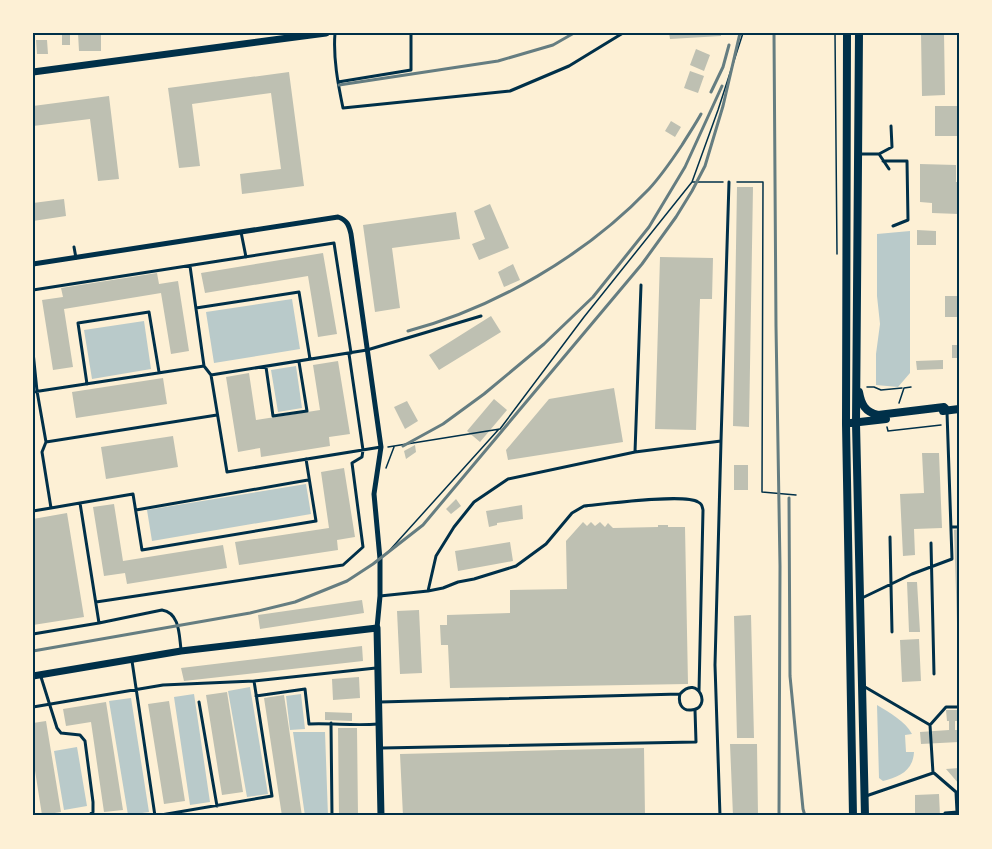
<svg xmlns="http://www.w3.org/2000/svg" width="992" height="849" font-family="'Exo 2',sans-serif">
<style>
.green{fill:#b9caca}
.building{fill:#bec0b2}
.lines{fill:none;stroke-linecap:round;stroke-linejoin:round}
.path{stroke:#003049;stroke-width:1.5}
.service{stroke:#003049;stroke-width:3}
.minor{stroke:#003049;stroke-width:5}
.tertiary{stroke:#003049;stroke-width:7}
.secondary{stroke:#003049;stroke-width:8}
.primary{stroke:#003049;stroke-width:8}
.rail{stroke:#657d81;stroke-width:3}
.neatline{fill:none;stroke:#003049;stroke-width:2}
</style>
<rect width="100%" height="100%" fill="#fdf0d5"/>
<path class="green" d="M910,231V373L898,387L876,385V354L880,324L877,296V234Z
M292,299L300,349L214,363L206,312Z
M144,321L151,369L92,379L84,330Z
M296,366L302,408L278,412L271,370Z
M306,484L311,514L152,541L147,510Z
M250,687L268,794L247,797L228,691Z
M194,694L210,802L190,805L174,697Z
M301,694L305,729L290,730L286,696Z
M131,698L149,812L128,815L109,701Z
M877,705C890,713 905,721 912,734L905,735L906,752H914C913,771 899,777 883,781L879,778Z
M293,732H325L328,816H305Z
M77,747L87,806L64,810L54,751Z"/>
<path class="building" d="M62,33H70V45H62Z
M78,33H101V51H79Z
M669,33H721V36L670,39Z
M921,33H944L945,95L922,96Z
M36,40H47L48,54H37Z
M696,49L710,55L704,71L690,65Z
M690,71L704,76L698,93L684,88Z
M289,72L304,186L242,194L240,174L281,169L271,93L192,104L200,166L179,168L168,88Z
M109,96L119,179L98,181L90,119L33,126V106Z
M935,106H959V136H935Z
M671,121L681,127L675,137L665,131Z
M920,164L956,165V182H959V214L932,213V203L920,202Z
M737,187H753L749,427L733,426Z
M64,199L66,216L33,221V203Z
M490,204L509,248L479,260L472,244L485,239L474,211Z
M456,212L460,239L392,248L400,308L375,312L363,225Z
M917,230L936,231V245H917Z
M323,253L337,334L318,337L308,276L205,293L201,273Z
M660,257L713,258L712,299H700L696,430L655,429Z
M513,264L520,280L504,287L498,272Z
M157,273L159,284L178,281L189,351L171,354L161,293L64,309L73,367L53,370L42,300L63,297L61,288Z
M945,296H959V317H945Z
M491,316L501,332L439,370L429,355Z
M952,345H959V358H952Z
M943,360V369L917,370L916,361Z
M338,361L350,434L329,437L330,446L261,457L260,448L238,452L226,377L249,373L256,420L320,410L313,365Z
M163,378L167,404L76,418L72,392Z
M614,388L623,442L508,460L506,450L549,399Z
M494,399L507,410L480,442L467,431Z
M407,401L418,421L405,429L394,407Z
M173,436L178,467L106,479L101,447Z
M415,445L416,452L406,459L404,451Z
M922,453H939L942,528L914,529L915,555L903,556L900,494L924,493Z
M734,465H748V490H734Z
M344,468L355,537L337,540L338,550L239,565L235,542L329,528L321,472Z
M456,499L461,506L451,514L446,509Z
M114,504L123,561L223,545L227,568L127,584L125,573L104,576L93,507Z
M522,505L523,519L497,523V525L489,527L486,511Z
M67,513L84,617L33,625V519Z
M583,522L587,526L591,522L595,526L600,522L605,527L608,523L613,528L658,527V525H668V527H685L688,684L450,688L448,645H441L440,625H447V615L510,613V590L567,589L566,541Z
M959,529V623H957L954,530Z
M510,542L513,561L458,571L455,551Z
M907,582H917L920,632H909Z
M362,600L364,613L260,629L258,615Z
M419,610L422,673L400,674L397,611Z
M751,615L754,738H737L734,616Z
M919,639L921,681L902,682L900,640Z
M362,646L363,661L184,681L181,668Z
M359,677L360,698L333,700L332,679Z
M227,692L243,792L222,795L206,695Z
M284,695L302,816H282L264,698Z
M169,701L185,801L164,804L148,704Z
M106,702L123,810L104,812L91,722L66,726L63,709Z
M946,710H959V721H955V730H959V742L921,744L920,732L949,730V721H947Z
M325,712L352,713V721L325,720Z
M46,721L61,812L42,815L33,758V723Z
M338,728H357L358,816H339Z
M730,744H757L758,816H733Z
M644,748L645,816H403L400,754Z
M959,768V784L946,769Z
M939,794L940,816H915V795Z"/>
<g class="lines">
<path class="path" d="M835,33L837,254
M692,182H723
M737,182H763L762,492L796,495
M867,387H874L881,390L902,388
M899,403L904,388L911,387
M887,427L888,431L941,425
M388,447L500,429L584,317L692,182L718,110L743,33
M386,468L394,447
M389,551L499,429"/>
<path class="service" d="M335,33C333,58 338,84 343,108L510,91L569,66L623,33
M338,82L411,70V33
M860,154H879L889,169
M879,154L892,147L891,126
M883,161H907L908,220L893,226
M241,232L246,257
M74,247L76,258
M190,266L204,366L211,375L227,472L381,447
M33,290L334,243L351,353
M196,308L299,292L310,359
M33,352L37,391L46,442L42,452L51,508L33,511
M266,367L273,416L307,411L299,362
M211,375L367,350L481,316
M87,384L78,323L149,312L159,372
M33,392L204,366
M721,441L729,182
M46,442L217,415
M635,452L641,285
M51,508L80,503
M136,510L308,480
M951,527H959
M890,537L892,632
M931,543L934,674
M428,591L436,556L454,527L474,502L508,479L635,452L721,441L715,665L720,816
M380,596L428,591L443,588L458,582L474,579L516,566L546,544L572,513L584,506C604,504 685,493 698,502C702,504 702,506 703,510L699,691
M862,598L912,574L952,559L947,412
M96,602L343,565L363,547L352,463L362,457L363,450L349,354
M99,623L162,610C180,613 179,635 181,649
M33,634L99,623L80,503L133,494L142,550L316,521L306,459
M132,661L155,816L272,796L254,681
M41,677L57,728L61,733L80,735L85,741L93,802V812L88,816
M865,687L930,725L933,773L866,796
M256,696L305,689L309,724C332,723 355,726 378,724
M199,702L217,806
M380,702L680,694C698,673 713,709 691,710C681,711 678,702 680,694
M33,707L163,685L254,681L376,668
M331,723L332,816
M930,725L946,707H959
M382,748L696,742L695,710
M934,773L956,792L957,812
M945,816V813L958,812"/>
<path class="minor" d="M33,264L338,217C347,220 349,225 351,234L381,447L374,494L380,559V596L377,628"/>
<path class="tertiary" d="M33,72L326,33
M33,676L181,651L377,628L381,816"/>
<path class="secondary" d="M859,392C861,404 865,412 878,415L944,407L947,410
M943,411L959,409
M851,423L886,419"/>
<path class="primary" d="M847,33L846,424L853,816
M859,33L856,423L865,816"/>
<path class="rail" d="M774,33L776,326L780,566L779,816
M339,85L498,61L553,45L574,33
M711,92L723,67L729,45
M408,331C495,308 586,255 649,189C661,176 672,160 682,145C688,135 695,125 701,114
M403,446L443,424L484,394L544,344L593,297L649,227L685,167L722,86
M789,498L790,676L803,809L805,816
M33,651L250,613L295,602L347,581L373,564L423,525L642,264L676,217L692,191L705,166L723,106L740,33"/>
</g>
<rect width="992" height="849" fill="none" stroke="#fdf0d5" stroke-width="69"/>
<rect x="34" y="34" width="924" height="780" class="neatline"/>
</svg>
